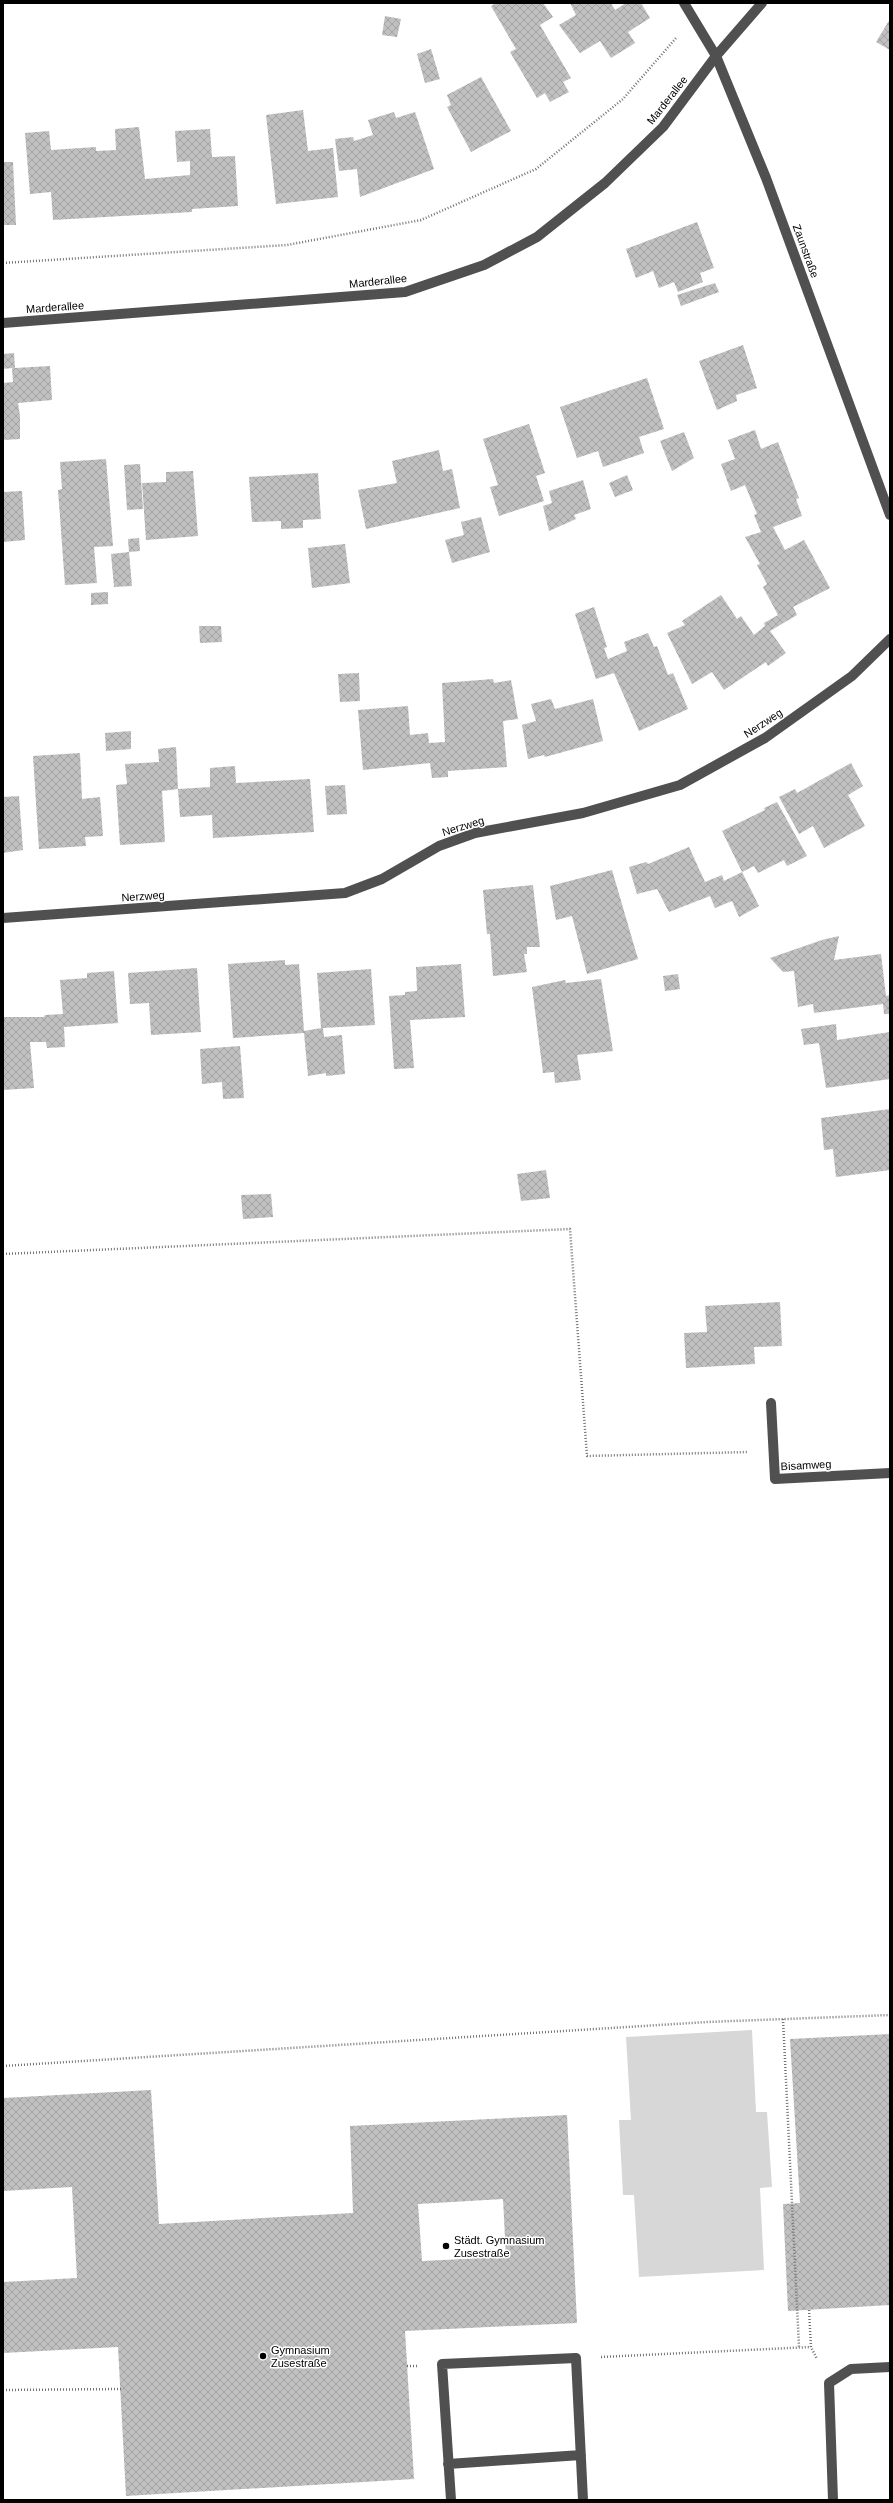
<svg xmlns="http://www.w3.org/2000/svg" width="893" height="2503" font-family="Arial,sans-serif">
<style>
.pitch{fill:#d7d7d7}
.building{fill:url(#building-cross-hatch);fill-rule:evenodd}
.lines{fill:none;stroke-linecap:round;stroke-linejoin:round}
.path{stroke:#727272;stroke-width:2.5;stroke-dasharray:1 2;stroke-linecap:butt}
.minor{stroke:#505050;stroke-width:10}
.poi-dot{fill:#000;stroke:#fff;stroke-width:1.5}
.labels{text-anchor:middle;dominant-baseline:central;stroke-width:3;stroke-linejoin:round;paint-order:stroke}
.street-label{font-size:11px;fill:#000;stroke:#fff}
.poi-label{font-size:11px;fill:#000;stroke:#fff;text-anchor:start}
</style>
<defs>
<pattern id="building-cross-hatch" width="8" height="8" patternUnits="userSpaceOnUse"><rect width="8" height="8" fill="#c0c0c0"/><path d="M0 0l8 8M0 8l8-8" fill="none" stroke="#a3a3a3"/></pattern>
</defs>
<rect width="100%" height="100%" fill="#fff"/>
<path class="pitch" d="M752,2030L756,2112H767L772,2187L760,2188L764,2270L639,2277L634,2195H623L619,2120H631L626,2037Z"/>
<path class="building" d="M496,3H543L553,17L540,25L571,78L563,82L569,92L550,102L545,93L537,98L510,52L516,49L491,6Z
M570,3H611L615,10L626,3H641L650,18L628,32L635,43L611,58L600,41L580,53L559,25L576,15Z
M385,16L401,19L397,37L382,35Z
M890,19V50L876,42Z
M431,49L440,79L425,83L417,54Z
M481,77L511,131L471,152L447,107L451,105L447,95Z
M303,110L308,151L333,148L338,197L276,204L266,115Z
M394,112L396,118L415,112L434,169L360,197L357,169L339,171L335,139L353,137L354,141L373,135L368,120Z
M139,127L145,179L190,175V161L177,162L175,131L210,129L212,157L235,156L238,206L192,209V212L53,220L51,192L30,194L25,133L49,131L51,150L96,147V151L116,150L115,129Z
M3,162H13L16,225H3Z
M697,222L714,268L700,273L703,282L678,292L674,282L659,288L653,271L636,278L626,249Z
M715,283L719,292L681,306L677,295Z
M743,345L757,388L736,395L737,401L717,410L699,361Z
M14,353L15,368L50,366L52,400L18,403L20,416V439L3,440V383L13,382L12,368L3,369V354Z
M647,378L664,429L639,437L644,453L603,467L598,451L577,458L560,407Z
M529,424L545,473L536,476L544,501L499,516L490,487L498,485L483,439Z
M755,430L761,449L778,442L799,498L796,499L802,516L773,527L785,550L804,540L830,588L793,607L797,615L770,631L786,653L768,666L766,662L724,690L712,672L692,684L667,633L685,625L682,621L721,595L737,619L741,616L754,635L765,626L764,623L778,615L763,587L767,584L757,565L760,564L745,537L761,532L754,515L757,514L745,485L731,491L721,464L735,459L728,440Z
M684,432L694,458L672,471L660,441Z
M439,450L443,471L452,469L460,508L366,529L358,490L397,483L392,461Z
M106,459L113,546L94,547L97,583L65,585L58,490L62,489L60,462Z
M140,464L143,509L127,510L124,465Z
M193,471L198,536L146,540L142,483L166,482V472Z
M318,473L321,519L303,520V528L281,529V521L252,522L249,477Z
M627,475L633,490L615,497L609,483Z
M583,480L591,509L574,515L576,519L549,531L543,506L552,503L549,491Z
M22,491L25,540L3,542V492Z
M481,517L490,552L452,563L445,540L464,535L461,522Z
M139,538L140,551L129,552L132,586L114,587L111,554L129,552L128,539Z
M345,544L350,583L312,588L308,548Z
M108,592V604L91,605V593Z
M594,607L607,647L604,648L608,659L627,651L624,642L648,633L654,647L657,646L668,675L673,673L688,709L639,731L614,673L596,679L575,614Z
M199,626H221L222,642L200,643Z
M359,673L360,701L340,702L338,674Z
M493,679L494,683L511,680L518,719L503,721L507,767L448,771V777L432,778L430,763L363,770L358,710L408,706L410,735L428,733L429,743L445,742L442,683Z
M551,699L555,709L593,699L603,741L545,757L544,755L528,759L522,725L536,721L531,704Z
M131,731V749L106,751L105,733Z
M176,747L178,789L210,787V768L235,766L236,783L310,779L314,832L213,838L212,815L180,817L178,789L162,791L165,842L120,845L116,785L127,784L125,764L159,762L158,749Z
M80,753L82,799L100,797L103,836L85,837L86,846L39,849L33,756Z
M851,763L863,786L848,795L865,826L824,848L813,826L799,834L779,797L795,789L797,793Z
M345,785L347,814L327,815L325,786Z
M19,796L23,850L3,853V797Z
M777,802L807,856L787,866L784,860L758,873L754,866L742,872L759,906L739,917L732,901L715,908L710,896L669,912L657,889L637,894L629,867L646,862L648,864L689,847L705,882L722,875L724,881L742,872L722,831L765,810L764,808Z
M612,870L638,959L587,974L572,916L556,920L550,886Z
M533,885L540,947H527V954H524L527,972L493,976L490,934H487L483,890Z
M839,936L834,960L881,954L886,996L890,995V1014H884L883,1004L814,1013L813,1004L798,1007L794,971L783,972L770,958L822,940Z
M285,960V965L299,964L304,1031L321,1028L317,973L371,969L375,1025L323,1028L324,1037L342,1035L345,1074L326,1076V1073L308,1076L304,1033L233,1038L228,964Z
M461,964L465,1017L410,1020L414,1068L394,1069L389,996L405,995V992L417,991L416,967Z
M197,968L201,1032L151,1035L149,1003L130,1004L128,973Z
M114,971L118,1023L64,1027L65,1047L47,1048L46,1042H30L34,1088L3,1090V1017H44L45,1015L63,1014L60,980L87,978V973Z
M678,974L680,989L665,991L663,976Z
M601,979L613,1051L577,1055L581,1080L555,1083L554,1072L543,1073L532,987L565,980L566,983Z
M836,1024L837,1040L890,1032V1079L826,1088L819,1043L804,1045L801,1029Z
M240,1046L244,1098L223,1099L222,1082L202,1084L200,1049Z
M890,1109V1170L836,1177L833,1149L824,1150L821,1118Z
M546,1170L550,1198L521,1201L517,1174Z
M271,1194L273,1217L243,1219L241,1195Z
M780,1302L782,1346L754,1347L755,1364L686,1368L684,1333L707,1332L705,1306Z
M890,2034V2305L788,2311L783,2204L800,2203L790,2039Z
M151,2090L159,2224L353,2213L350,2126L567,2115L577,2323L405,2331L414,2479L126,2496L118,2347L3,2353V2282L77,2278L72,2187L3,2191V2098ZM503,2199L506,2257L422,2261L418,2204Z"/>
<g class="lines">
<path class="path" d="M3,263L287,245L421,220L536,169L623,99L676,38
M3,1254L570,1229L587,1456L748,1452
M783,2019L799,2347
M3,2066L707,2022L890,2015
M809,2310L811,2347L817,2359
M601,2357L811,2347
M407,2366H417
M3,2390L121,2389"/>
<path class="minor" d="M684,3L716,56L766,178L890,515
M3,323L405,292L484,265L537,237L605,183L663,127L716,56L762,3
M3,918L345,893L382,879L439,846L475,833L583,813L680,785L765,738L852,676L890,639
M771,1403L775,1479L890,1473
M448,2464L581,2455
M451,2500L442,2364L576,2358L583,2500
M833,2500L829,2383L851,2369L890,2367"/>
</g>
<g class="poi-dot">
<circle cx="446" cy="2246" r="4"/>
<circle cx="263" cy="2356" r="4"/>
</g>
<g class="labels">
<g class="street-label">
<text transform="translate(667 100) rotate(-52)">Marderallee</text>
<text transform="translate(806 251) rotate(70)">Zaunstraße</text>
<text transform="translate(378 281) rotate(-6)">Marderallee</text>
<text transform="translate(55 307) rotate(-4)">Marderallee</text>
<text transform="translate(763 723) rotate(-33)">Nerzweg</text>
<text transform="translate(463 826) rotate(-17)">Nerzweg</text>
<text transform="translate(143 896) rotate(-4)">Nerzweg</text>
<text transform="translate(806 1465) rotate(-3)">Bisamweg</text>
</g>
<g class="poi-label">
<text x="454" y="2240">Städt. Gymnasium<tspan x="454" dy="13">Zusestraße</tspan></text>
<text x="271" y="2350">Gymnasium<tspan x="271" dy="13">Zusestraße</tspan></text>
</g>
</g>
<rect width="893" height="2503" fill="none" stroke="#000000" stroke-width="8"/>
</svg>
